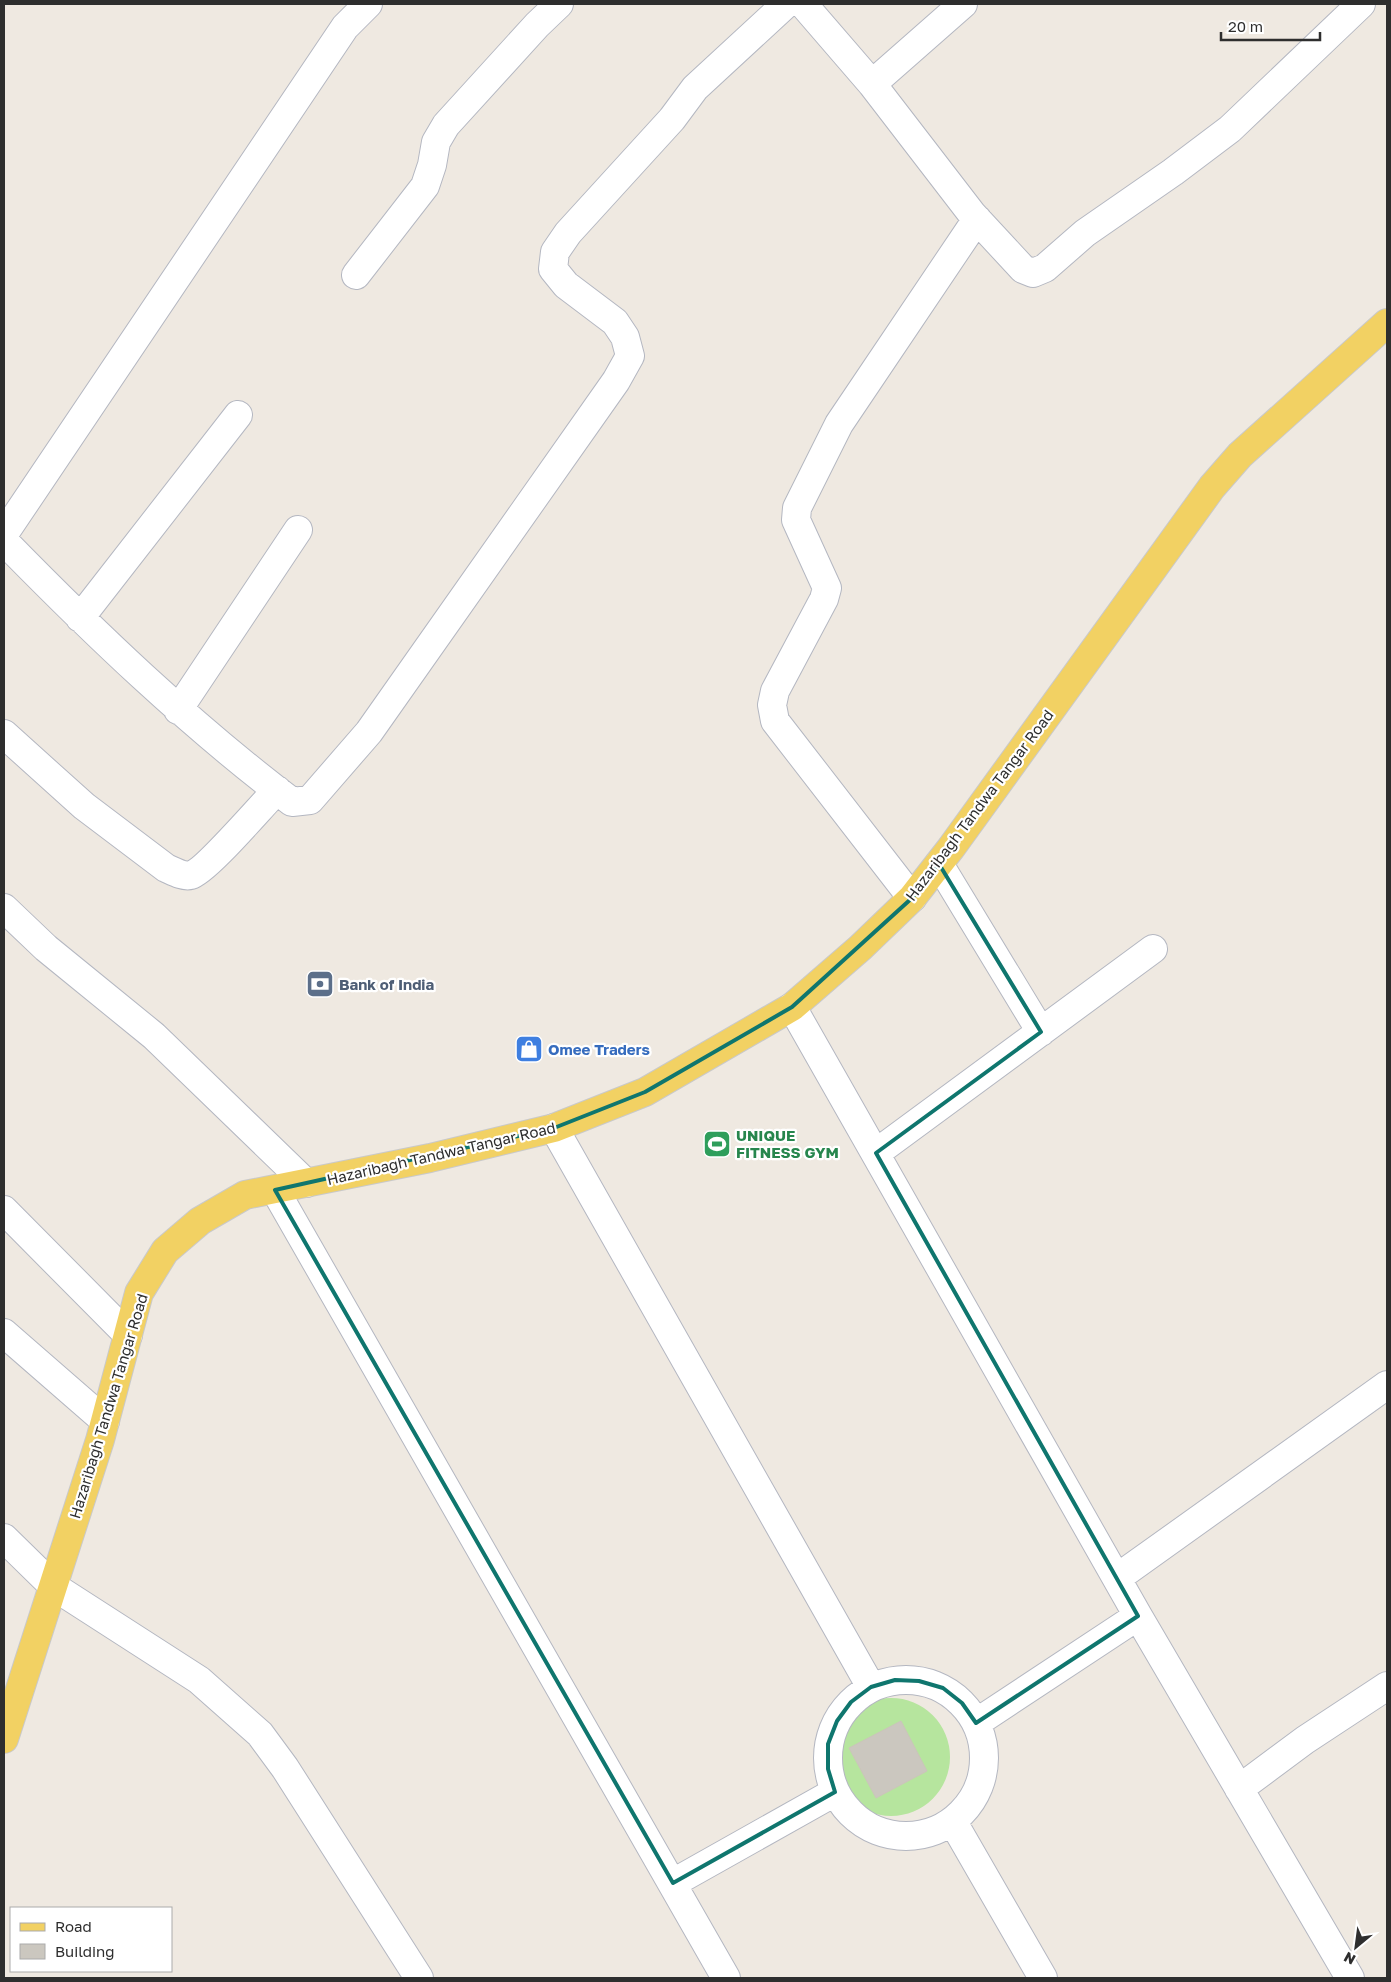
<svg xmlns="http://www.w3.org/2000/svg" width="1391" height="1982" font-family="'Golos Text',sans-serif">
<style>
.green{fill:#b6e59e}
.building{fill:#cbc7bf;stroke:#cbc5ba}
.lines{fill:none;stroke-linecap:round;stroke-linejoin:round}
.minor-casing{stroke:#b4b7c1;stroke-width:30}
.major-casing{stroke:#c9c9c9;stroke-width:30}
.minor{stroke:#fff;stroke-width:28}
.major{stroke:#f2d163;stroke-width:28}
.marked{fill:none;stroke:#0f766e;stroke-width:4;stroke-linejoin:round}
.labels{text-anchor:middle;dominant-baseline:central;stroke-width:4.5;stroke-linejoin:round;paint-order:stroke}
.street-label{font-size:15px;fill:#2e2e2e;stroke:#fff}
.service-label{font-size:15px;font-weight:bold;fill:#4e5e75;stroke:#fff;text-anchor:start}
.shop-label{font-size:15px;font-weight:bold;fill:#366cbe;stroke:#fff;text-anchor:start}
.leisure-label{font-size:15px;font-weight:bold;fill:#27864d;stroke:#fff;text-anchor:start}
</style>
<rect width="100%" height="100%" fill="#efe9e1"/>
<path class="green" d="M832 1757a59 59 0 1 1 118 0a59 59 0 1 1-118 0Z"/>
<path class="building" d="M901,1721L927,1771L876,1798L849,1748Z"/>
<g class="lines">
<g class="minor-casing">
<path id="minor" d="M803,4L872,84L972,214L1023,269L1033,273L1045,268L1085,233L1173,172L1230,129L1361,4
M872,84L963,4
M356,275L425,186L432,165L436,142L446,125L537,25L559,4
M4,534L345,27L368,4
M4,541C95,634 188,723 292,802L310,800L369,732L616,381L630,356L625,337L615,322L566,285L553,269L555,252L568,233L672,119L695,88L786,4
M80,618L238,415
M178,710L298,530
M4,734L84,806L166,868C173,871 183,877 191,875C206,871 262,805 277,790
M939,864L1041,1032
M912,898L775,721L772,705L775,691L824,599L827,588L796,520L797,508L839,424L977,219
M4,908L46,948L154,1036L306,1183
M792,1007L1138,1616L1350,1978
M554,1128L871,1687
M876,1153L1153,949
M275,1190L726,1978
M4,1210L128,1335
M4,1333L105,1421
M4,1538L53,1586L199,1680L260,1734L285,1768L419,1978
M1117,1578L1387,1385
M828 1758a78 78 0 1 1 156 0a78 78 0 1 1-156 0Z
M976,1723L1138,1616
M1239,1789L1305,1740L1387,1686
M953,1822L1043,1978
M673,1883L835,1792"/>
</g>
<g class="major-casing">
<path id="major" d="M4,1739L100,1440L139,1293L165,1251L200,1221L245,1195L430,1158L554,1128L645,1092L792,1007L860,948L912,898L951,848L1212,487L1240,455L1387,323"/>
</g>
<use href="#minor" class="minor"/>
<use href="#major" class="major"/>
</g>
<path class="marked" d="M939,864L1041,1032L876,1153L1138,1616L976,1723L962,1703L943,1688L919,1681L895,1680L871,1687L851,1702L837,1721L828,1744V1769L835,1792L673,1883L275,1190L554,1128L645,1092L792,1007L912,898Z"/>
<defs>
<g id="bank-square" transform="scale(1.4375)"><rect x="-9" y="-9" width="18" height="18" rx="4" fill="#5c6f8a" stroke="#fff"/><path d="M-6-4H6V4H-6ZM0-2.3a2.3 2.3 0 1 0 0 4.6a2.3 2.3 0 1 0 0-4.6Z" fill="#fff"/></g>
<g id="shop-square" transform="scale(1.4375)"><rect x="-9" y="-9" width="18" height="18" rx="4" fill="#3f7fe0" stroke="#fff"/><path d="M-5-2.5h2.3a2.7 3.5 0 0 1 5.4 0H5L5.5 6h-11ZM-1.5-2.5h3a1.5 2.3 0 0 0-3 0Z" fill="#fff"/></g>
<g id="stadium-square" transform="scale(1.4375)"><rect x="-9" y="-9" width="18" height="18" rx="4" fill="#2e9e5b" stroke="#fff"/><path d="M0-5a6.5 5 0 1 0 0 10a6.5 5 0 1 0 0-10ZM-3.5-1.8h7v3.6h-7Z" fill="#fff"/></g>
</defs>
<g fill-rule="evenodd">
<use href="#bank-square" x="320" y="984"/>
<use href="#shop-square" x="529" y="1049"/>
<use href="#stadium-square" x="717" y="1144"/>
</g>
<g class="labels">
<g class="street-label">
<text transform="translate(979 805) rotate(-53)">Hazaribagh Tandwa Tangar Road</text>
<text transform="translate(441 1153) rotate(-13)">Hazaribagh Tandwa Tangar Road</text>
<text transform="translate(108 1406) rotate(-73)">Hazaribagh Tandwa Tangar Road</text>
</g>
<g class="service-label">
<text x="339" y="984">Bank of India</text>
</g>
<g class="shop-label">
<text x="548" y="1049">Omee Traders</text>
</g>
<g class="leisure-label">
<text x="736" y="1135">UNIQUE<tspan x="736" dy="17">FITNESS GYM</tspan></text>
</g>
</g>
<rect width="1391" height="1982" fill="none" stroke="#2e2e2e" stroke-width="10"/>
<rect x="10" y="1907" width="162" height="65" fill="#ffffff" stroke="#ababab"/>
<rect x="20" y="1923" width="25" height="8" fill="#f2d163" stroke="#ababab"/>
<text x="55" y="1932" font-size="15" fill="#2e2e2e">Road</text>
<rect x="20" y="1944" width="25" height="15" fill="#cbc7bf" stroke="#ababab"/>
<text x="55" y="1957" font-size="15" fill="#2e2e2e">Building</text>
<g transform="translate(1356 1947) rotate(209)" stroke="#ffffff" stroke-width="4" paint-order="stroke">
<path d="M0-4L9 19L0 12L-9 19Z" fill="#2e2e2e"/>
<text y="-8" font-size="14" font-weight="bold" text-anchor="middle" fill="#2e2e2e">N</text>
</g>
<path d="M1221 32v8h99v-8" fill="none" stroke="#2e2e2e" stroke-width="2.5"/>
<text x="1228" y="32" font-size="15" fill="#2e2e2e" stroke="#ffffff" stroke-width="4" paint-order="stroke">20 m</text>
</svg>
